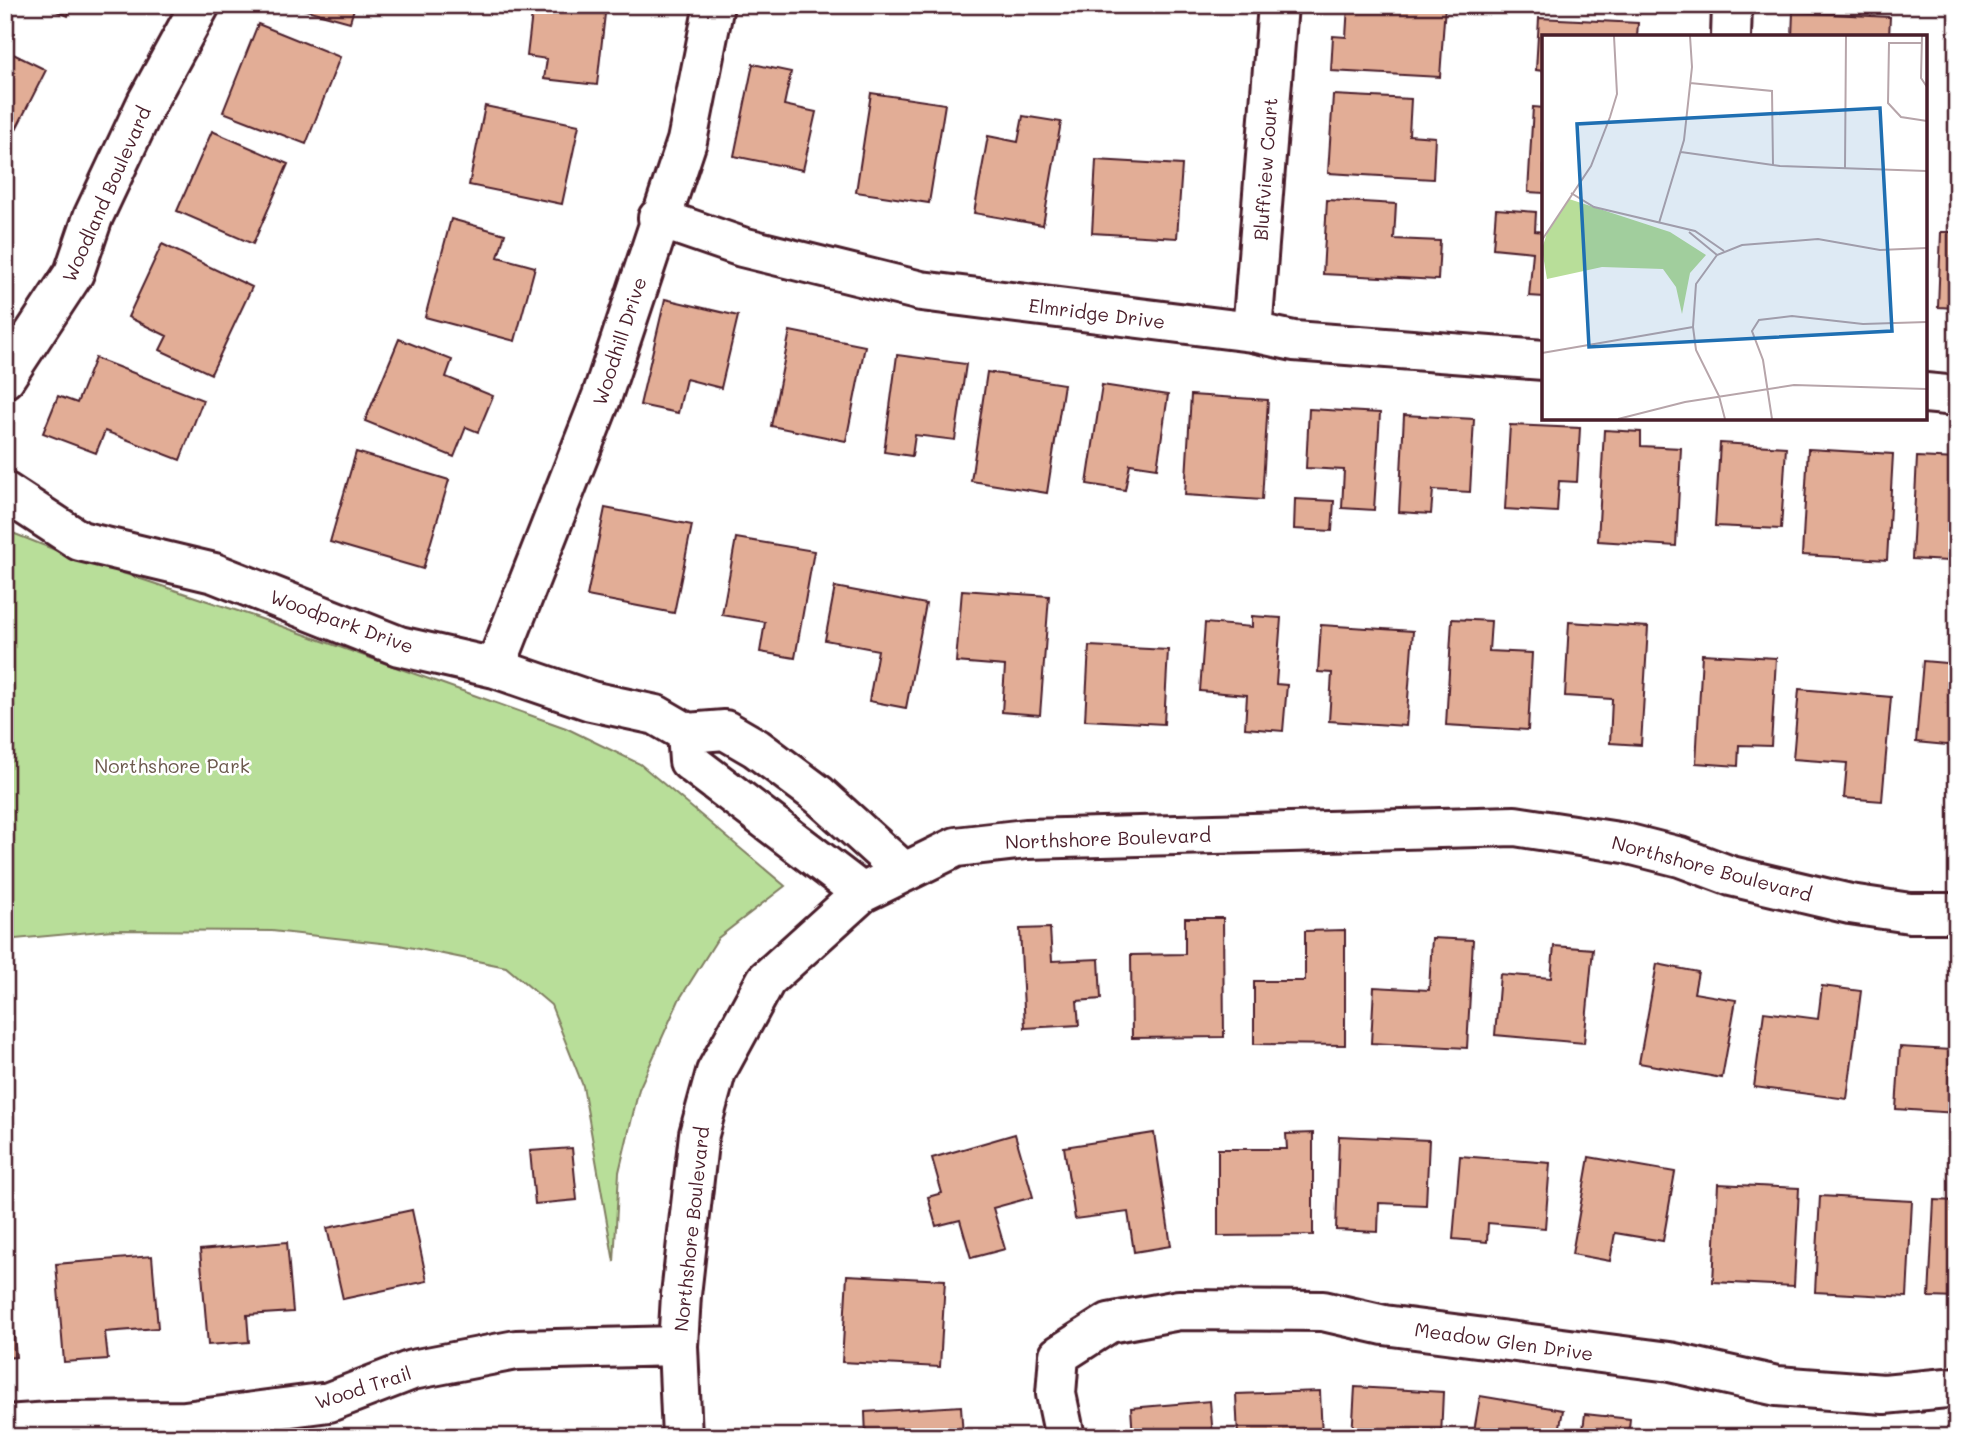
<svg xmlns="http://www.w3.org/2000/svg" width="1962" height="1442" font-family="Mali,sans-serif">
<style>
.green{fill:#b8de99;stroke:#817e62;stroke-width:2}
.building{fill:#e2ad96;stroke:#4a1f2b;stroke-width:2}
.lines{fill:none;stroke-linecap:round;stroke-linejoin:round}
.minor-casing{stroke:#4a1f2b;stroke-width:44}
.minor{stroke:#fff;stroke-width:38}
.labels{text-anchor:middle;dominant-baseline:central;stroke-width:5;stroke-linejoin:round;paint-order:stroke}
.street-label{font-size:19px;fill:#4a1f2b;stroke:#fff}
.park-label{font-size:19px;fill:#6b584c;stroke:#fff}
.inset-road{fill:none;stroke:#b7a5aa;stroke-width:2}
.view{fill:#1f6fb2;fill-opacity:0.15;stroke:#1f6fb2;stroke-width:3.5}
.inset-edge{fill:none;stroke:#4a1f2b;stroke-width:3.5}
</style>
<rect width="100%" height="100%" fill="#fff"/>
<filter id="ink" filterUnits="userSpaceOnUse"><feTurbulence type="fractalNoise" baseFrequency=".0143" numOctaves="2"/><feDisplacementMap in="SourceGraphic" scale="14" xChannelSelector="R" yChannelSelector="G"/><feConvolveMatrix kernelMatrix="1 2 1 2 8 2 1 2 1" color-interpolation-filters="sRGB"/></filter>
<g filter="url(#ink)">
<path class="green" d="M5,530L68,555L253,616L566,728L640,764L785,886L718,938L679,1000L639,1089L619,1172L614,1262L583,1086L551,1005L506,967L399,945L272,931L112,930L5,940Z"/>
<path class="building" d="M42,5H72L68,16Z
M288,5H355L350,22Z
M533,5H606L597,85L544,79L547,59L527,56Z
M1348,5H1445L1440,77L1331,71L1333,36L1346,37Z
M1793,12L1890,17L1889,37H1792Z
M1539,18L1638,23L1637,37H1544V71L1536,70Z
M258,24L340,57L306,144L223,112Z
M5,50L46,70L6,149H5Z
M753,64L791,72L784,105L816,112L803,170L734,156Z
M871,93L945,104L929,203L856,192Z
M1333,95L1411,99L1409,135L1435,137L1433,179L1328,173Z
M485,106L579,125L562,204L469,185Z
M1533,107L1544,108V193L1528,192Z
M1023,116L1061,122L1043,225L974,213L988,136L1018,142Z
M212,131L288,164L253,244L177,211Z
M1096,160L1182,165L1177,238L1092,233Z
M1327,200L1396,204L1394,239L1440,241L1438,280L1323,274Z
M1496,209L1536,212L1535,231L1544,232V297L1529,296L1533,252L1493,248Z
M451,219L505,234L498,257L535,267L515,341L425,317Z
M1941,232H1957V308L1938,307Z
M162,244L252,287L211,374L160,350L167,336L128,317Z
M665,299L738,316L721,388L686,379L678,413L640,405Z
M790,331L865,346L846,441L771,426Z
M399,339L452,360L446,377L493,396L478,432L466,427L454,457L365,421Z
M897,355L966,364L955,440L915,435L912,456L884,452Z
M95,358L203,400L180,460L105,431L96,453L43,433L58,396L77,403Z
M987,372L1064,384L1047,493L971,481Z
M1102,385L1168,395L1157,468L1130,464L1125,490L1087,484Z
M1191,395L1268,400L1262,500L1185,495Z
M1309,409L1380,413L1374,510L1342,508L1344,470L1306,468Z
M1404,415L1474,419L1470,492L1433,490L1431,514L1399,512Z
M1510,425L1580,428L1577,482L1559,481L1557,512L1505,509Z
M1604,430L1641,432V446L1681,448L1676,546L1598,541Z
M1720,443L1786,447L1781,529L1715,526Z
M1808,449L1893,454L1887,560L1802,555Z
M356,452L449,480L423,569L330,542Z
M1917,457L1957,459V536H1949L1948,561L1912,559Z
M1295,499L1334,501L1332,531L1294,529Z
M605,508L692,525L674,613L587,596Z
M736,538L814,551L795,658L760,652L765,622L722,615Z
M835,587L926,604L906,708L869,701L878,650L825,640Z
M962,590L1049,596L1040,715L1002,712L1005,666L956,662Z
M1252,616L1281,618L1276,684L1287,685L1283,731L1245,728L1247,695L1200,691L1205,623L1252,627Z
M1452,619L1491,621L1489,651L1532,653L1528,730L1446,725Z
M1569,622L1648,627L1641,745L1610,743L1612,699L1565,696Z
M1321,625L1413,631L1406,726L1329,721L1332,673L1318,672Z
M1089,646L1168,650L1164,724L1085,720Z
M1702,654L1776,658L1771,746L1739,745L1738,766L1696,763Z
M1923,661L1957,664V746L1916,742Z
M1799,689L1891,697L1882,801L1844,798L1847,763L1793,759Z
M1185,918H1223L1224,1037L1132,1038L1131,955L1185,954Z
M1050,928L1052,961L1099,959L1101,999L1077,1001L1079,1025L1025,1028L1020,929Z
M1345,930V1045L1254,1044V981H1305V931Z
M1432,938L1473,940L1467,1048L1371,1043L1374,987L1429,990Z
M1554,946L1593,949L1584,1043L1495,1035L1500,974L1551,978Z
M1657,964L1698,972L1694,993L1736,1000L1722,1078L1639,1063Z
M1822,986L1861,991L1847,1099L1754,1087L1764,1012L1818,1019Z
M1955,1001L1957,1113L1896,1109L1900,1047L1951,1050Z
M1154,1133L1171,1246L1134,1252L1128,1212L1075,1219L1064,1147Z
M1313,1133V1235L1218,1236V1149H1287L1286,1134Z
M1015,1134L1033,1197L993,1208L1005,1249L971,1258L960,1220L936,1226L928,1197L942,1193L932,1158Z
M1339,1136L1429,1140L1426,1205L1379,1203L1378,1232L1336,1230Z
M572,1148L577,1200L535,1204L530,1151Z
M1460,1156L1550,1163L1545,1228L1488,1223L1487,1242L1453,1239Z
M1589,1157L1675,1172L1663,1241L1615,1233L1610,1261L1572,1254Z
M1718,1184L1799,1188L1794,1286L1713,1282Z
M1820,1196L1912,1201L1907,1297L1815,1292Z
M1934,1200L1957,1201V1298L1929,1297Z
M412,1210L427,1281L343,1299L327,1228Z
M287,1242L293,1312L247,1315L249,1342L208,1345L200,1250Z
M152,1256L158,1328L105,1332L108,1359L64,1362L56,1264Z
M5,1263H8L16,1357L5,1358Z
M847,1275L945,1280L940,1367L842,1362Z
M1355,1387L1443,1392L1441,1437H1352Z
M1320,1391L1322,1437H1238L1236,1394Z
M1480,1396L1563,1410L1558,1437H1473Z
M1210,1401L1213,1437H1133L1131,1408Z
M961,1406L963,1437H866L865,1412Z
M1585,1414L1630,1419L1628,1437H1582Z"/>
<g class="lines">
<g class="minor-casing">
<path id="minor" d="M1731,37L1732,5
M658,218L742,247L921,291L1252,332L1294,341L1544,360
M1252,332L1278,5
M5,378L74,273L93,217L147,102L200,5
M1925,393L1957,396
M5,492L80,541L214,573L399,646L495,668L591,701L656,715L687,733L725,730L756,748L819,795L903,871
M495,668L602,396L687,141L714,5
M687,733L689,761L862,893
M5,1425L51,1422L185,1421L329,1402L412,1370L516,1350L678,1346
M682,1437L678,1346L681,1295L699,1134L716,1072L766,980L862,893L956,847L1026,839L1515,826L1625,843L1680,857L1731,876L1850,904L1910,913H1957
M1065,1437L1056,1394L1059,1355L1109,1323L1179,1310L1323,1311L1384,1325L1670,1362L1777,1386L1884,1394L1957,1387"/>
</g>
<use href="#minor" class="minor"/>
</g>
</g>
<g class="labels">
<g class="street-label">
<text transform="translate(1265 169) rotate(-86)">Bluffview Court</text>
<text transform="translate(106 194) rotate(-66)">Woodland Boulevard</text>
<text transform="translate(1097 313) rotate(7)">Elmridge Drive</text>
<text transform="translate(619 341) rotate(-72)">Woodhill Drive</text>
<text transform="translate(342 621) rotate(20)">Woodpark Drive</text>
<text transform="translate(1108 838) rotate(-2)">Northshore Boulevard</text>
<text transform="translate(1712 868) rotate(15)">Northshore Boulevard</text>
<text transform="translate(691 1229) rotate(-84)">Northshore Boulevard</text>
<text transform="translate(1504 1341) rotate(8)">Meadow Glen Drive</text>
<text transform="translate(363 1387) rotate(-18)">Wood Trail</text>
</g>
<g class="park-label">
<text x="172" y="765">Northshore Park</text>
</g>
</g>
<g transform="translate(1542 35)">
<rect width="385" height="385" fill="#fff"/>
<path d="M27,164L128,197L164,220L148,238L140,279L134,252L121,234L60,232L5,244L0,214L5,198Z" fill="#b8de99"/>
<path class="inset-road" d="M380,1L379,43L385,52M380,8H347L346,68L359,82L385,86M148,48L230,56L231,130M139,117L238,131L385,136M303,133L304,1M29,158L52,172L153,196L182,216M117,188L142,105L150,32L148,1M147,197L175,220M0,205L49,131L68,82L75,59L72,1M0,318L151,292M76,384L143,367L252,350L385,354M183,384L177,361L154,315L151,292L154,249L175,220L200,210L276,204L338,215L385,213M230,384L221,325L210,296L217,285L250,281L321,289L385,287"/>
<path class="view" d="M338,73L350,296L47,312L35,89Z"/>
<rect width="385" height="385" class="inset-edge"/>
</g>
<rect width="1962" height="1442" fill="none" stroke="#fff" stroke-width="28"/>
<rect x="14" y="14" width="1934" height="1414" fill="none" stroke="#4a1f2b" stroke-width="2.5" filter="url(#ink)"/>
</svg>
